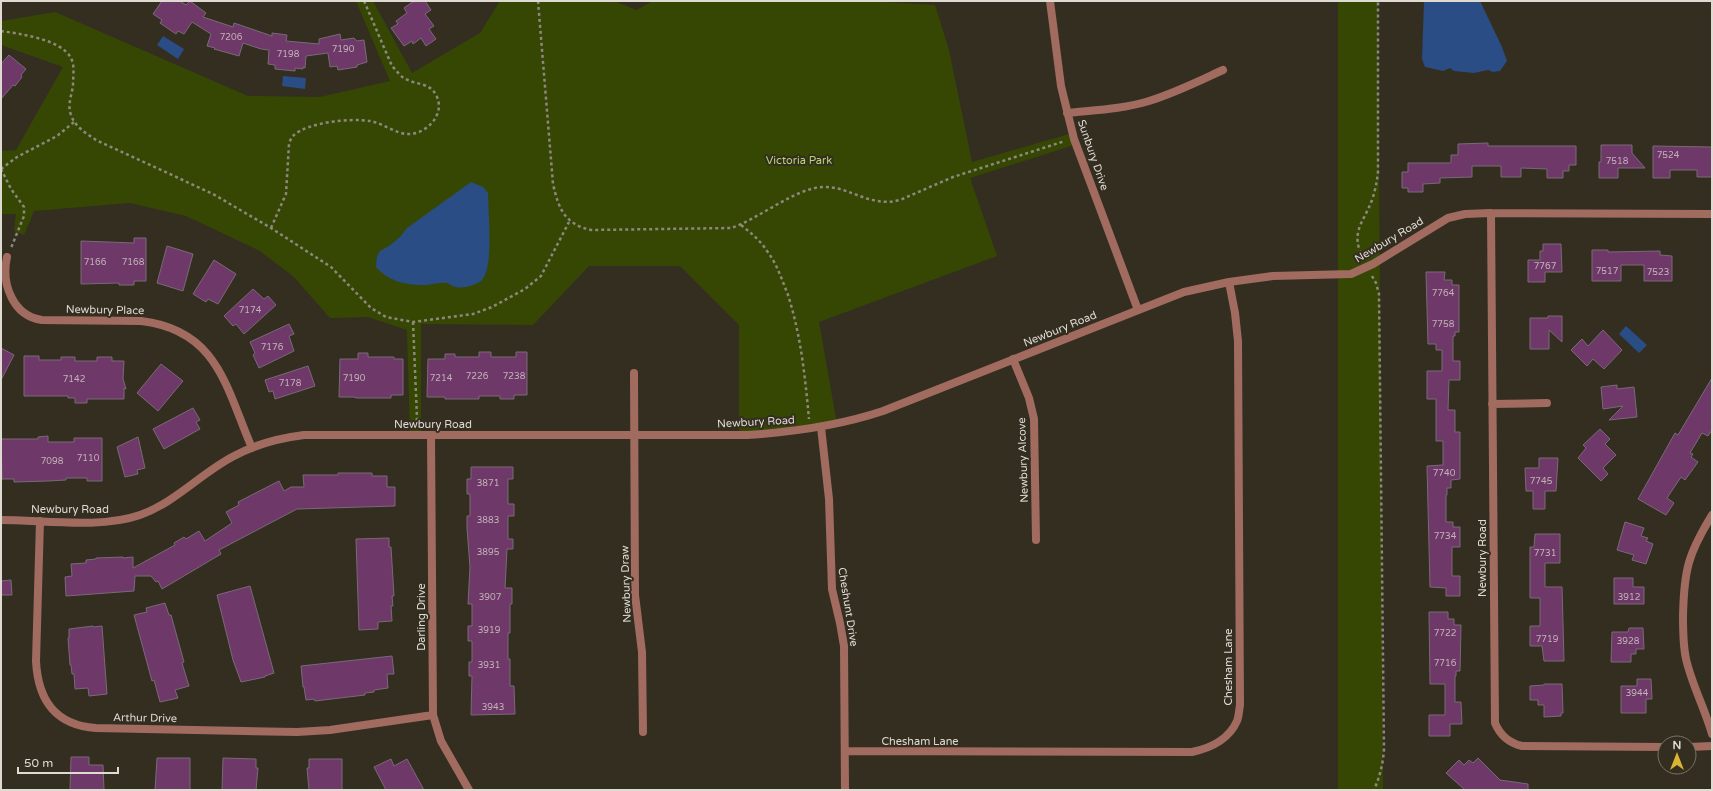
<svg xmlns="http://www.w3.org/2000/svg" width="1713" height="791" font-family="'Varela Round',sans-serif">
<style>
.green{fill:#364704}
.water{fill:#294d84}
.building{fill:#6e3969;stroke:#786a76}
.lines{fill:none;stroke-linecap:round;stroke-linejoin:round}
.path{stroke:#8d887e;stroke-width:2.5;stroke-dasharray:3 3;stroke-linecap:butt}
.minor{stroke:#a16b5f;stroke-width:8}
.labels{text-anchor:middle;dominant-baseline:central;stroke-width:4;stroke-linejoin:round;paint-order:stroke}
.number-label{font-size:9px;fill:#c3b2b8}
.street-label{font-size:11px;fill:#dfdbd3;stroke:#342e21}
.park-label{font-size:11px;fill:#b6d775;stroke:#342e21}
</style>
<rect width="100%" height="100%" fill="#342e21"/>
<path class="green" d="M356,1H373L412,73L480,33L500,1H614L636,10L653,1H867L935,5L949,50L972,162L1073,133L1077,144L970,178L997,256L819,322L837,424L739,435V325L680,266H589L533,325L421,324V435H410L407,330L368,317L330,318L294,277L260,251L186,216L130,203L34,211L24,235L14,231L16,214H1V151L16,150L63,67L1,45V21L55,12L248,96L320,97L390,81Z
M1338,1H1378L1383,790H1338Z"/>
<path class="water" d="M1424,1H1480L1502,47L1507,61L1500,71L1493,72L1488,70L1474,73L1454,71L1450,68L1443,71L1425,67L1422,59Z
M163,36L184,49L178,59L157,45Z
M283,76L306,78L305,89L282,86Z
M471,182L483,187L488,193C488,211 494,267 482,280C477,285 462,289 456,287C453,287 450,284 447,283C441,282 432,285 426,285C407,286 388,281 376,267L377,256L380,251L389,246L400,237L407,228Z
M1626,326L1647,345L1639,353L1619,334Z"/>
<path class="building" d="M162,1H180L186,5L190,1L206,13L203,17L233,27L234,23L272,36V33L287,35L286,41L319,44V39L340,34L341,40L354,38L357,41L364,40L367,62L357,65V67L338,70L337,66L330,67L328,53L306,56L305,68L303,67V69L295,68V71L275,69V65L268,64L269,50L261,49L243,43L239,56L214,49L215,48L207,46L211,34L192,22L184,34L178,31L176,34L160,23L162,20L153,14Z
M414,1H425L431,10L425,14L434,26L429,29L436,39L426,46L421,38L413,44L412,41L404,46L391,28L398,24L396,21L407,13L404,8Z
M9,55L26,69L21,75L22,77L15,86L13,85L1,99V64Z
M1488,143V146H1576V165H1569V171H1563V178H1547V169L1521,168V177H1501V166H1472V177L1440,178V183L1423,184V192H1408V188H1402V172H1408V163H1450L1451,162V155H1458V144Z
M1601,145H1632V153L1645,168H1618V178H1599V162H1601Z
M1653,146L1712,147V177H1697V170H1670V178H1653Z
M134,238H146V281H134V285H119V283L81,284V241L134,243Z
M1543,244H1561L1562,272H1545V282H1528V260H1540V251H1543Z
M167,246L193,254L183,291L157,283Z
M1592,250H1608V252L1660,251V255L1672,256V281H1644V265H1621V281H1592Z
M214,260L236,274L218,304L208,299L206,302L193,294Z
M1426,272H1445L1444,280H1452V285H1459V332H1455V336H1453V361H1460V380H1449L1448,410H1455V432H1460V479L1451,480V488H1447V495H1446V522H1453V527H1460V547H1452V576H1460V596H1446V588L1430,587L1427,466L1443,465V441H1436V399H1427V371H1442V350H1436V344H1428Z
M253,289L264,299L268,296L276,305L244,334L236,324L233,326L224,316Z
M1548,316H1562V342L1549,330V349H1530V318H1548Z
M289,324L294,334L289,336L294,351L259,368L253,355L255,353L250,342Z
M1603,330L1622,350L1604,369L1593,359L1587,366L1571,350L1582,339L1588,346Z
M1,348L14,355L1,380Z
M479,352H491V357H516V352H527V395H514V399H500V396H479V399H445V397H427L428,359H445V354H455V357H479Z
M358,353H368V357H394V359H403V395H391V398H357L353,397H339L340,359H358Z
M24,356H39V360H61V357H75V361H97V357H112V361H124L123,379L126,389L124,388V399H87V403H75V398H68V396H24Z
M161,364L183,381L158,411L137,393Z
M308,366L315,386L275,399L273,391L269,392L265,380Z
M1712,378V430L1708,436L1702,433L1690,453L1693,454L1691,457L1698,462L1685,480L1681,477L1667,498L1674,503L1666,515L1638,499L1675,433L1678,435Z
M1617,385V389L1634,387L1637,417L1609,420L1623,406L1603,409L1601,387Z
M193,408L200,420L196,422L200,429L164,449L153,429Z
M1600,429L1610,439L1605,444L1616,455L1603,468L1608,474L1601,481L1578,458L1586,448L1583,445Z
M48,436V442H74V438H102V481H87V478H66V480L48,481L14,482V479H2L1,439H38V437Z
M138,437L145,468L137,470L138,474L125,477L117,447Z
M1539,458H1558L1556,491H1545V509H1533V491H1526L1525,468H1539Z
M471,467H513V479H508V504H514V516H508V539H513V549H507L505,588H512V604H510V633H508V659H510V686H514L515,714L471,715L472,676H469V662H472V641H468V626H472V604H468L470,567L467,528V516H470V494H467V479H471Z
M338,473H372V476H387V487H395V506L297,509L219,550L221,554L162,589L158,581L156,582L151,576H135L134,591L66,596L65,577L72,576L71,564L86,563V560L96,559V558L123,557V558L133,557V568L175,545L174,543L184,537L186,539L199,531L205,541L232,523L226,512L239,505L238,502L279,481L284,491L291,487H304L303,475H338Z
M1625,522L1644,528L1641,536L1648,538L1646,541L1653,544L1646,564L1632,560L1634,555L1617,550Z
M1535,534H1560V563H1545V587H1562L1564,661H1544L1542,646H1530V626H1540V598H1530V547H1534Z
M389,538V547H391L394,596H392L393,606H391L392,621L378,622V629L359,630L356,539Z
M1614,578H1633V587H1644V604H1614Z
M11,580L12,595H1V581Z
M250,586L274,673L265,676V677L241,682L233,660L217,595Z
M165,603L169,615H171L184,662L182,663L189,686L175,690L178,698L160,702L154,680L152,681L134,615L147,612L146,608Z
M1429,612H1448V619H1454V625H1461L1460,671H1456V676H1455V702H1461L1462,724H1450V736H1429V715H1445V684H1430Z
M93,626V627L102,626L107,694L89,696L88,688L75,689L74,674H72L71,665H70L68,638H69V629Z
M1629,628H1643L1644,649H1636V654H1631V662H1611L1612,632H1628Z
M392,656L394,674H387L388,688L374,690V692L365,693V695L315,701L314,699L306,700L304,687H303L301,666Z
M1637,679H1651L1652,699H1646V713H1621V686H1637Z
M1544,684H1562L1563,713H1561V716L1544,717V705H1538V700H1530V686L1544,685Z
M71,757H89V765H103L104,790H70Z
M157,758H190V790H155Z
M223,758L256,759V768H258L256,790H222Z
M1478,758L1500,780L1528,784V790H1465L1446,773L1459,760L1464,765L1469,760L1473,763Z
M309,759H342V790H309L307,768H309Z
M391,759L394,766L407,759L424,790H386L374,767Z"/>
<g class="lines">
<path class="path" d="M538,1L553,184C559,210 565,224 591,230L731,228C759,219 795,188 823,187C850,186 869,208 900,200L953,177L1065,141
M1,31C20,34 61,39 71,58C75,66 73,76 73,85C72,95 67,104 71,115C75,127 86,133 96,140L213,194L271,228L331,267L371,308L386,317L413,322L473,314L492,307L525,289L541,276L569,222
M1,169L11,189L24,207V216L11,248
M1,169L17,157L57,136L74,122
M741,225C751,233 760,240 767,251C777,264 782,280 788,295C801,336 805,376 809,419
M271,228L286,194L289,144C290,141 291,138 293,136C307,122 351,118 370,121C383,123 397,135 410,134C428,133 446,113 436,95C430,83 418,85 408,80C401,78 397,71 392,66L364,1
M1363,259C1350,231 1363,224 1372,200C1375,191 1377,182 1378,172V1
M1372,276L1376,283L1379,294L1384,749C1383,764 1380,776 1374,790
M413,322L417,418L416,426"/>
<path class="minor" d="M1050,1L1061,86L1074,139L1138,310
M1067,113C1095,110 1123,109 1149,101C1175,93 1199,81 1223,70
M1491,213L1495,723C1500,735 1509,743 1522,746L1665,747
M7,257C1,284 13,316 42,320L141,321C218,330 226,388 252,448
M1013,359L1029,398L1034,419L1036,540
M634,373L635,595L642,652L643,732
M1492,404L1547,403
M821,427L829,499L832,589L840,623L844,646L845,790
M431,435L433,715L441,741L469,790
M1712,515C1688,554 1684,570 1683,616C1683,630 1683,645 1686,659C1692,685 1705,709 1712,734
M1,520C43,520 100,529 140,515C176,502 201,473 234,456C256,444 280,438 304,435H747C794,432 838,426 883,411L1184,292L1229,282L1273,276L1351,274L1373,264L1448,218L1465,214L1491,213L1712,214
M40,521L36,661C38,700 55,725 96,728L297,732L330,730L433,715
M1689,747L1712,746
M846,751L1192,752C1211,748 1229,739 1237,721C1239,716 1239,710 1240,705L1238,341L1235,313L1229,282"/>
</g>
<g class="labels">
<g class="number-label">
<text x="231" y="37">7206</text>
<text x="343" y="49">7190</text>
<text x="288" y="54">7198</text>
<text x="1668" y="155">7524</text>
<text x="1617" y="161">7518</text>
<text x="95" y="262">7166</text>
<text x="133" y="262">7168</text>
<text x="1545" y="266">7767</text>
<text x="1607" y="271">7517</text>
<text x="1658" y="272">7523</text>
<text x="1443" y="293">7764</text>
<text x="250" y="310">7174</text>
<text x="1443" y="324">7758</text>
<text x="272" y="347">7176</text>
<text x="477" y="376">7226</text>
<text x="514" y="376">7238</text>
<text x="354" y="378">7190</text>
<text x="441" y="378">7214</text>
<text x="74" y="379">7142</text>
<text x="290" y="383">7178</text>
<text x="88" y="458">7110</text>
<text x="52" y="461">7098</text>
<text x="1444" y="473">7740</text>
<text x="1541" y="481">7745</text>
<text x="488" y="483">3871</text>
<text x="488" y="520">3883</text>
<text x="1445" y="536">7734</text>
<text x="488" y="552">3895</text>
<text x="1545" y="553">7731</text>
<text x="490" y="597">3907</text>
<text x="1629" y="597">3912</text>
<text x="489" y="630">3919</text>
<text x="1445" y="633">7722</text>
<text x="1547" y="639">7719</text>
<text x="1628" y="641">3928</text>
<text x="1445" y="663">7716</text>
<text x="489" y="665">3931</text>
<text x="1637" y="693">3944</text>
<text x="493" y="707">3943</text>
</g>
<g class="street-label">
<text transform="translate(1093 155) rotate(71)">Sunbury Drive</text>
<text transform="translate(1389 240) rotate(-31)">Newbury Road</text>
<text transform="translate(105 310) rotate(1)">Newbury Place</text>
<text transform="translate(1060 329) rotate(-22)">Newbury Road</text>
<text transform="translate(756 422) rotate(-3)">Newbury Road</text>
<text x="433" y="424">Newbury Road</text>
<text transform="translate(1023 460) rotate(-92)">Newbury Alcove</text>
<text x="70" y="509">Newbury Road</text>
<text transform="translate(1482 558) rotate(-90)">Newbury Road</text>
<text transform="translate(626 584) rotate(-92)">Newbury Draw</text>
<text transform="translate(848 607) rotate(81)">Cheshunt Drive</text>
<text transform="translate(421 617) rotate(-90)">Darling Drive</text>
<text transform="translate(1228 667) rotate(-90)">Chesham Lane</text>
<text transform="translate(145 718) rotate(1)">Arthur Drive</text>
<text x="920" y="741">Chesham Lane</text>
</g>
<g class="park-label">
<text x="799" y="160">Victoria Park</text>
</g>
</g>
<rect width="1713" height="791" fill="none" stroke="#dfdbd3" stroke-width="4"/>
<g transform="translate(1677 755)"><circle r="19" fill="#342e21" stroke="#787368"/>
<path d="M0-3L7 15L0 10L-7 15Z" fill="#d9b434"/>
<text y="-6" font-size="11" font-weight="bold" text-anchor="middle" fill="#dfdbd3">N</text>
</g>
<path d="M18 767v6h100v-6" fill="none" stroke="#dfdbd3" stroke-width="2"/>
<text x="24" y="767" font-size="12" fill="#dfdbd3" stroke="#342e21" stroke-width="3" paint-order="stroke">50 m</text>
</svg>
